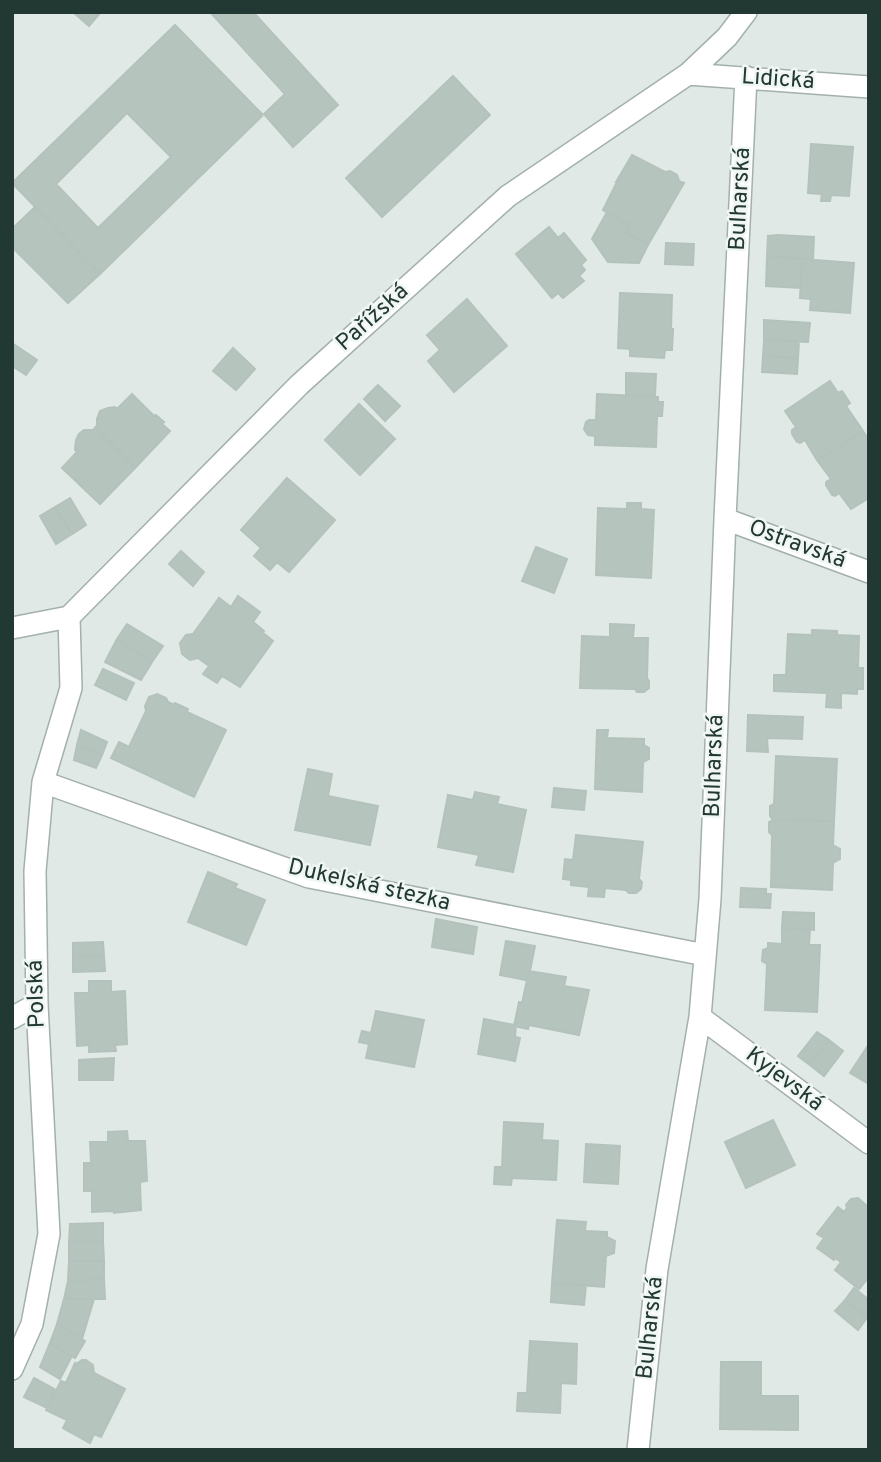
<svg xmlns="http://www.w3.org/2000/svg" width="881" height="1462" font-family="Overpass,sans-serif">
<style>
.building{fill:#b6c4be;stroke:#b3c2bc;stroke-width:2;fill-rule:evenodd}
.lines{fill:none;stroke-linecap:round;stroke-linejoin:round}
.street-casing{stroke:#a3b0ac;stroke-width:24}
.street{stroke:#fff;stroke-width:21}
.labels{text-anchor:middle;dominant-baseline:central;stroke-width:5;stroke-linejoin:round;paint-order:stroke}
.street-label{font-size:23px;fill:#223832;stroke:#f0f6f3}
</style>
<rect width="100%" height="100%" fill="#e0e9e5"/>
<path class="building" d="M73,12H101L89,26Z
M210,12H253L338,105L293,147L264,114L285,94Z
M175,25L262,114L260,115L262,116L100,274L12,183ZM127,113L171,157L98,228L56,184Z
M453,76L490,115L382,217L346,178Z
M811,144L853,147L849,196L831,195L830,201H821L822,194L808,193Z
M632,155L665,172L670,171L677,175L679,181L684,183L648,245L626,233L630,225L603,210L617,182H616Z
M35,207L100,274L68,303L12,247V229Z
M607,212L630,225L626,233L648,245L639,263L608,262L592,239Z
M549,227L558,238L564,233L586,260L581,265L585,270L579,276L584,281L563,298L558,293L552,298L516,254Z
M778,235L814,237L813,259L767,256L768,236Z
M666,243L694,244L693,265L665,264Z
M767,256L802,259L801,288L766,286Z
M802,259L854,263L850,313L810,310L811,299L800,298Z
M620,293L672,295L671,329H673L672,350H665L664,358L630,356V349L618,348Z
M467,299L507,346L454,392L428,361L440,350L427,335Z
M764,320L810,323L808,342L764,340Z
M764,340L799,341L798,358L763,356Z
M12,343L37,360L26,375L12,366Z
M233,348L255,369L236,390L213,371Z
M763,356L798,358L797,374L762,372Z
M626,373L656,374L655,396L626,395Z
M830,381L838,393L842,391L850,403L846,406L863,431L817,460L805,440L800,443L797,442L792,434V430L796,427L785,411Z
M378,385L400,406L385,421L364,399Z
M132,394L154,416L156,415L164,422L162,424L170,431L135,468L95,428L97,425V419L100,411L108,408L115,407L117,409Z
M597,394L658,397V402H663L662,416H657L656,447L595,445V436L588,435L584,429L586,422L589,420H596Z
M359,404L395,439L360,475L325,440Z
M95,428L135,468L100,504L62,468L77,452L75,450L76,440L79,434L84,430H93Z
M863,431L869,440V498L851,509L839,493L835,496L832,495L826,485V482L831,479L817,460Z
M287,478L335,520L289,572L277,562L270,570L254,556L261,548L241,530Z
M70,498L86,525L72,534L55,507Z
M627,503H641V509L654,510L651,578L596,575L598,508L627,509Z
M55,507L72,534L56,544L40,516Z
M536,547L567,559L554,593L522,581Z
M181,551L204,572L193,586L169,564Z
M238,596L260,612L253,622L264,631L263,633L273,641L240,687L222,676L217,683L203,674L209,666L198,658L190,660L182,654L180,643L186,635L193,634L219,598L231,607Z
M127,624L163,646L152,662L117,639Z
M610,624L634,625L633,638H648L647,678L649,681V688L644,692H637L635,689L580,688L582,636L610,637Z
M812,630L837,631V635L859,636L858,668H863V689H857V694L841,693V708L826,707L827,693L774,691V675H786L788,634L812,635Z
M117,639L152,662L141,680L105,662Z
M103,669L134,683L126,700L95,685Z
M157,694L166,698L168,702L174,705L175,703L188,709L187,712L226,730L194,797L111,758L119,742L129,747L146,711L145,706L149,697Z
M748,715L803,717L802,739L767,738L768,752L747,751Z
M81,730L107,742L102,755L77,745Z
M597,730H608L607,738L644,739V745L649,748V759L643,762L642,792L595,789Z
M77,745L102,755L96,768L74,760Z
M776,756L837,759L834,821L773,820L770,816V806L774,804Z
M308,769L332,774L328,796L378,806L370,845L295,830Z
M554,788L586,791L584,810L552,807Z
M475,792L499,797L497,804L526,810L513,872L476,865L479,855L438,847L448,795L473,800Z
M773,820L834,821L833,845L840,849V859L833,863L832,890L771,887L772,835L769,832V822Z
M576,835L643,842L639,879L642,882L641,889L636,893H629L626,890L605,888L604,897L588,896L589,887L571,885V880L563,879L565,859L573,860Z
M208,872L237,884L235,888L265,900L246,945L188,922Z
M741,888L766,889V894H771L770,908L740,907Z
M783,912L814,913V930L782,928Z
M436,919L477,927L473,954L432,947Z
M782,928L810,929L809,945H820L817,1012L765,1010L767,964L762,961L763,950L768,948V943L782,944Z
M506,941L535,946L530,971L526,980L500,975Z
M103,942L104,956L73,957V943Z
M104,956L105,971L73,972V957Z
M529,971L566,977L564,986L589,990L579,1035L529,1025L528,1029L514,1026L519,1002L522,1003Z
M89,981H111V992L125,991L127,1044L115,1045L116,1051L89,1052V1045L77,1046L75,993H89Z
M376,1011L424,1020L414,1067L366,1058L369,1044L359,1042L362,1031L371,1033Z
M484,1019L514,1025L516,1026L515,1037L520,1038L515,1061L478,1054Z
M817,1032L829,1040L810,1065L798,1056Z
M829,1040L843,1051L824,1076L810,1065Z
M869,1044V1080L867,1083L850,1073Z
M114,1058L113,1080H79V1060Z
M773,1120L795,1165L746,1188L725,1142Z
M504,1122L543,1124L542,1140L558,1141L556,1180L512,1178L511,1185L494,1184L495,1167H502Z
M127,1131L128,1141H145L147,1181L140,1182L141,1210L114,1213V1211L92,1212V1191H84V1163H91L90,1142H108V1132Z
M586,1144L620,1146L618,1184L584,1182Z
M858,1198L869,1208V1277L859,1289L835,1270L841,1262L835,1258L834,1260L817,1248L824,1238L817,1234L838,1207L844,1212L847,1208L846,1205L851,1199Z
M557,1220L586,1222L585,1231L607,1232V1237L615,1241L614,1253L606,1256L604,1287L552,1283Z
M103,1223V1242H69L70,1224Z
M69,1242H103L104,1261H69Z
M69,1261H104V1279L68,1281Z
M104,1279L105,1299H64L68,1281Z
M552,1283L586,1285L584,1305L551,1302Z
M854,1288L869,1300V1316L867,1318L845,1300Z
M64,1299H94L82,1339L57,1324Z
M845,1300L867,1318L858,1330L835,1311Z
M57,1324L85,1341L75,1358L50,1343Z
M530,1341L577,1344L576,1384L561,1383L560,1413L517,1411L518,1393H527Z
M50,1343L72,1356L60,1379L40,1367Z
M82,1360H86L93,1365L94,1373L125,1389L101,1437L94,1434L90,1443L63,1428L67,1420L46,1410L61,1381L66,1383L75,1363L76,1364Z
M721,1362H761V1396H798V1430L720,1429Z
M34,1378L56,1390L47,1408L24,1397Z"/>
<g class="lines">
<g class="street-casing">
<path id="street" d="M688,74L869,87
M725,519L869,572
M12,628L69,617L299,385L508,196L688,74L727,37L746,12
M43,782L309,877L705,955
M700,1017L869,1143
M12,1018L37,1004
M12,1369L32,1324L49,1234L37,1004L35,871L43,782L71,688L69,617
M638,1450L657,1269L700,1017L710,899L725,519L746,77"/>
</g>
<use href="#street" class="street"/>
</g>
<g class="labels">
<g class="street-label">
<text transform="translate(778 80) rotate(4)">Lidická</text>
<text transform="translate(741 199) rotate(-87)">Bulharská</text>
<text transform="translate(373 318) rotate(-42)">Pařížská</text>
<text transform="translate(797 545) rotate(20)">Ostravská</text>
<text transform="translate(715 766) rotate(-88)">Bulharská</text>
<text transform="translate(369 886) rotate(13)">Dukelská stezka</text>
<text transform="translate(37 994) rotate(-92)">Polská</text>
<text transform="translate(784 1080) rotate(37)">Kyjevská</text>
<text transform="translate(651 1328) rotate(-84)">Bulharská</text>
</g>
</g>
<rect width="881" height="1462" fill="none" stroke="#223832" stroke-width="28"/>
</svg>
